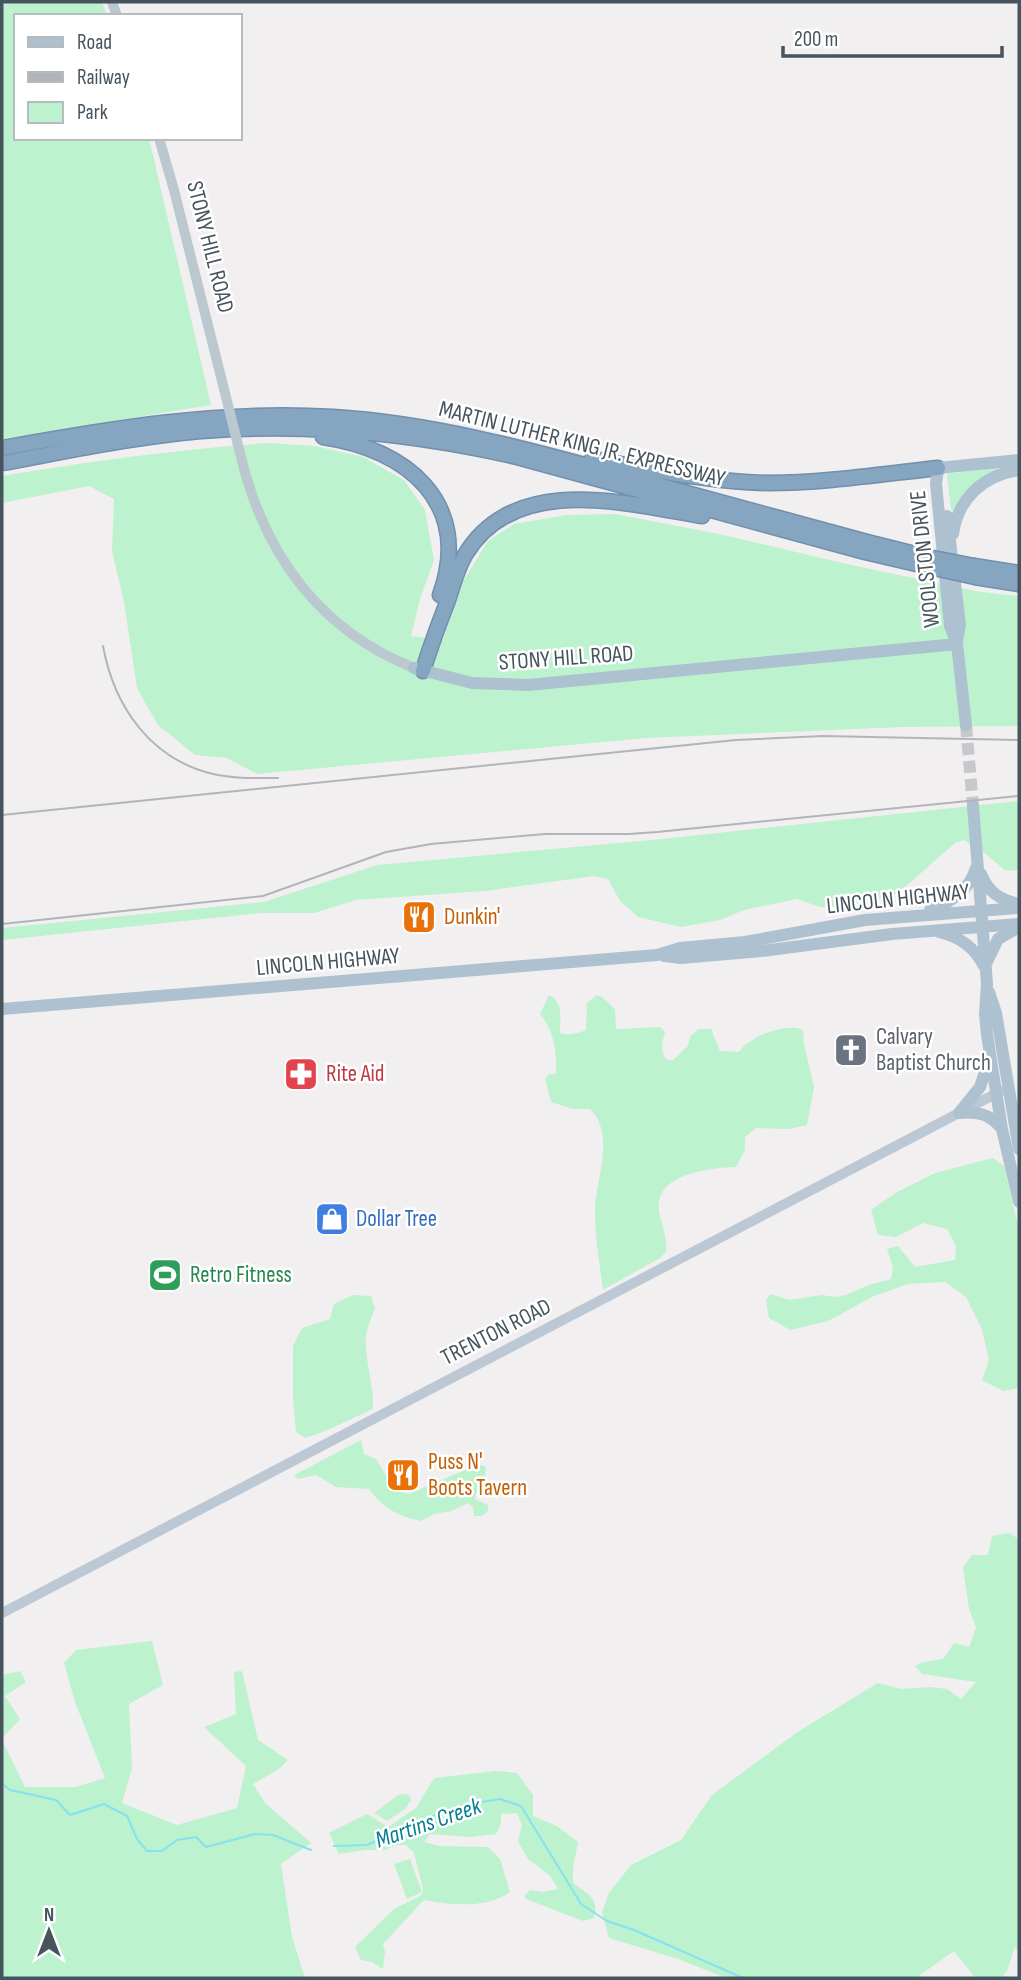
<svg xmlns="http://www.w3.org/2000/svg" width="1021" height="1980" font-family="'Sofia Sans Condensed',sans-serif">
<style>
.green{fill:#bcf2ce}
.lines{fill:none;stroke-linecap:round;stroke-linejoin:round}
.stream{stroke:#86e1f1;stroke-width:2}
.primary-tunnel{stroke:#c7c8cc;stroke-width:12;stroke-dasharray:12 6;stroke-linecap:butt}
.motorway-casing{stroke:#7090ad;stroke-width:17}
.tertiary{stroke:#bcc8cf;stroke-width:10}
.secondary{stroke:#bcc9d4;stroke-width:10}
.primary{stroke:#aec1d0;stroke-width:12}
.motorway{stroke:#85a5c1;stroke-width:14}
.rail{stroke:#b1b5ba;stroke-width:2}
.motorway-bridge-casing{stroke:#7090ad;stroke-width:17;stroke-linecap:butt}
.tertiary-bridge{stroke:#bcc8cf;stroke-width:10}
.motorway-bridge{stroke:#85a5c1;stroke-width:14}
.labels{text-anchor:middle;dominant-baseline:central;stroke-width:5;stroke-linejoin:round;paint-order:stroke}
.street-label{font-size:23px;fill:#46545e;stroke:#fff}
.food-label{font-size:23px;fill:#c56008;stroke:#fff;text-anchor:start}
.worship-label{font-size:23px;fill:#5b616d;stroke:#fff;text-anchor:start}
.health-label{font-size:23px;fill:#be3a42;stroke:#fff;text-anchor:start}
.shop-label{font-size:23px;fill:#366cbe;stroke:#fff;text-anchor:start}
.leisure-label{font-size:23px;fill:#27864d;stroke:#fff;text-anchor:start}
.water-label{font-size:24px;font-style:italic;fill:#077d93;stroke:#fff}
</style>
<rect width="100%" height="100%" fill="#f2eff0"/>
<path class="green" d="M2,2H102L107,16H16V138H149L211,405L2,439Z
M269,443L315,446L363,457L404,480L425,510L434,560L420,599L411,636L443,640L462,583L488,541L514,524L567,515L615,514L719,534L851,565L981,592L1019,596V726L903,727L646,738L257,774L227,758L195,755L158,725L137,688L124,602L112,551L114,499L89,486L2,503V476C91,461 179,449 269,443Z
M1000,467L955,511L951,510L947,474Z
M1019,801V870L1006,871L987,855L964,840L955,843L898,893L858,906L820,907L797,899L744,910L720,920L681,927L638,917L620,901L608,879L594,876L485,891L356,900L314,913H261L2,940V928L264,902L377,865L652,840Z
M549,995C564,1002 560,1019 560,1033C567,1036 579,1033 586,1030L587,1003L597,995L602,997L615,1009L616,1029L660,1027L665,1032C662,1043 660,1051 667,1060H673L688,1046L690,1037L698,1029H711L720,1051L739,1052C748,1037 787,1022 803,1030L804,1044L814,1087L807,1125L789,1129L756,1128L745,1137V1150L736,1167C711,1168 655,1173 659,1210C661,1225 668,1237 666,1252L660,1258L603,1290C600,1265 595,1239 595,1214C594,1181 617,1136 590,1109H573L551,1102L545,1079L549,1074H556C557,1053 554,1030 540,1014Z
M993,1158L1004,1166L1019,1230V1388L1003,1391L982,1380L989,1360L982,1329L966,1297L945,1282L908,1284L874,1296L828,1321L790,1330L769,1318L766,1300L771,1294L789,1300L822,1295L835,1297L846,1295L869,1285L891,1279L893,1267L887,1249L898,1246L915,1267L955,1260L956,1246L947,1229L923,1223L896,1237L878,1235L871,1210L897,1192L935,1173Z
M353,1295L371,1296L375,1308C371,1320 364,1333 366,1347C367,1368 374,1387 373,1409L323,1432L305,1438L296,1432L293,1398V1346L302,1328L330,1319L334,1304Z
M361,1440L364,1454L376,1459L394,1489L409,1494L479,1464L486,1467L484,1488L476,1493L475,1499L488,1505V1511L482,1516H474L473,1507L468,1503L452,1511L434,1514L421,1521C398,1516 384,1509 369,1489L336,1487L316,1475L298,1479L294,1475Z
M1009,1533L1019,1539V1954L1015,1947L1007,1971L1001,1978H978L974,1976L954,1951L916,1978H726L678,1959L609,1938L602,1912L609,1893L631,1865L681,1840L712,1795L799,1731L878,1683L901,1689L930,1687L947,1689L961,1699L976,1682L922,1674L915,1666L924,1662L943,1659L954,1643L969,1647L976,1627L969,1609L963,1567L972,1555H988L992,1536Z
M152,1641L163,1685L129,1704L132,1768L122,1803L177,1825L237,1808L246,1766L204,1727L236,1714L234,1672L242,1671L258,1740L288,1760L279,1769L253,1784L265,1803L311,1843L281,1864L292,1937L305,1978H2V1740L25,1787H76L105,1778L75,1702L64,1663L76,1650Z
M20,1671L26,1682L5,1696L20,1719L2,1738V1675Z
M496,1771L517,1773L533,1795V1816L557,1826L578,1842L573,1868V1883C587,1893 600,1899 594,1918L583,1921L526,1899L524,1896L530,1890L542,1892L558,1889L550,1876L528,1859L518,1841L522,1825L517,1813L501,1814V1824L496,1834L470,1837L430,1834L424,1842L439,1846L488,1847L500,1859L510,1892C487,1909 451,1905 424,1900L383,1944L385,1952L383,1969L372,1962L361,1960L355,1947L394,1909L422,1895L423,1889L414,1853L406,1845H396L385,1850H365L339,1854L329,1833L367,1814L388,1827L416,1808L434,1778Z
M406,1794L410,1796L411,1800L405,1809L387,1821L374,1813L398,1795Z
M410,1859L422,1892L407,1899L394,1864Z"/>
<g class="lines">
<path class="stream" d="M2,1784L10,1790L56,1800L70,1815L104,1804L127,1816L137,1839L147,1851H162L177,1840L196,1837L206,1847L255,1834L273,1835L311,1850
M334,1846L367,1845L425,1819L469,1804L500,1799L521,1806L581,1904L607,1921L634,1930L743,1978"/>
<path class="primary-tunnel" d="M966,725L973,806"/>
<g class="motorway-casing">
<path id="motorway" d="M323,437C407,449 473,503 440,595
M2,448C113,428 219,410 333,417C430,423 523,448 617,474C701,497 784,520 867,542L923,556
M592,459C650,469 708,482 768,483C824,483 882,474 938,468
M2,463C68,451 134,437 201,431C308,423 413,433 517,457L865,552L925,566
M974,566L1019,573
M975,577L1019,584
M423,671C430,647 439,624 448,600C453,585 457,569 465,555C514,473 625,503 702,516"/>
</g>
<path class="tertiary" d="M112,2L117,16
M159,138L174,190L224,389
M242,461C266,557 321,631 414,668"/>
<path class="secondary" d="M2,1613L1001,1091"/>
<path class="primary" d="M938,468L936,484L950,626L957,644L966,725
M938,468L1019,460
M947,516L960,625L957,641
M953,534C958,498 984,475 1019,470
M414,668L472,683L528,685L957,644
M973,806L987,984L985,1014L987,1035L1002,1129L1019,1202
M981,874C988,892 1000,900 1019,904
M930,910C951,902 969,891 976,868
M939,932C960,937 974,947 984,966
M664,956L681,958L762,951L892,934L1019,924
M987,962L998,939L1019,927
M989,992L996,1013L1019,1149
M2,1009L657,955L680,948L745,942L865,920L1019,908
M959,1113L980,1087L988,1063
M959,1113C978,1111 990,1114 1002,1129"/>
<use href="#motorway" class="motorway"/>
<path class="rail" d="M103,646C114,706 150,759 213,774C235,779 257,778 278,778
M2,815L736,740L823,736L1019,740
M2,924L263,896L386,852L431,844L545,834H629L657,832L1019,796"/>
<g class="motorway-bridge-casing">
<path id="motorway-bridge" d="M923,556L974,566
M925,566L975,577"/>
</g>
<path class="tertiary-bridge" d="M224,389L242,461"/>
<use href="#motorway-bridge" class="motorway-bridge"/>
</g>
<defs>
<g id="restaurant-square" transform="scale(1.75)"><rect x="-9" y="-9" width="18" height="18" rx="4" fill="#e8710a" stroke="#fff"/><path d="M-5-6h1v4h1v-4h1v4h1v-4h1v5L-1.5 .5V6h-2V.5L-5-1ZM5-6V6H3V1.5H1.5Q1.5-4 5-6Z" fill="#fff"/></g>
<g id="church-square" transform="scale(1.75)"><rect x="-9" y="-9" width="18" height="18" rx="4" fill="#6b7280" stroke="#fff"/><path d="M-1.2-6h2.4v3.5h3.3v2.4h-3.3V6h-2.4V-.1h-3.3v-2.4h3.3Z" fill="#fff"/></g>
<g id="pharmacy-square" transform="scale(1.75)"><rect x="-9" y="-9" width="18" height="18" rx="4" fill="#e0444e" stroke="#fff"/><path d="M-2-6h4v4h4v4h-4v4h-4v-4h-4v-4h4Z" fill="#fff"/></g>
<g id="shop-square" transform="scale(1.75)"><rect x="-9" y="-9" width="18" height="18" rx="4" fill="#3f7fe0" stroke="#fff"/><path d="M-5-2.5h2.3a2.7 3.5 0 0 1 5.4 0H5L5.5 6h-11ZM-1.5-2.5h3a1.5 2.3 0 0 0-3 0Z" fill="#fff"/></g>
<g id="stadium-square" transform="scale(1.75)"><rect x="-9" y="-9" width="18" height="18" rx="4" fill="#2e9e5b" stroke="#fff"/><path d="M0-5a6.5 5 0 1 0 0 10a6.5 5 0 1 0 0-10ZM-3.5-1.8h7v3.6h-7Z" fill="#fff"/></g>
</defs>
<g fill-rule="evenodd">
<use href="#restaurant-square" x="419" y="917"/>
<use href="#church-square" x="851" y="1050"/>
<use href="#pharmacy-square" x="301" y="1074"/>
<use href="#shop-square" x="332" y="1219"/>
<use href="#stadium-square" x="165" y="1275"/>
<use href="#restaurant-square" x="403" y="1475"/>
</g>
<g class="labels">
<g class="street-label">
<text transform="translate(210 247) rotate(76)">STONY HILL ROAD</text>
<text transform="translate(582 444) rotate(14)">MARTIN LUTHER KING JR. EXPRESSWAY</text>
<text transform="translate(925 559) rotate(-96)">WOOLSTON DRIVE</text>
<text transform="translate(566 658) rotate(-4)">STONY HILL ROAD</text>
<text transform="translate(898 899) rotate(-6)">LINCOLN HIGHWAY</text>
<text transform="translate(328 962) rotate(-5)">LINCOLN HIGHWAY</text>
<text transform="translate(496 1332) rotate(-27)">TRENTON ROAD</text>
</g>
<g class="food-label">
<text x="444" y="917">Dunkin'</text>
<text x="428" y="1462">Puss N'<tspan x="428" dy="26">Boots Tavern</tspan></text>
</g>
<g class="worship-label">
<text x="876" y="1037">Calvary<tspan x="876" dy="26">Baptist Church</tspan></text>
</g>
<g class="health-label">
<text x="326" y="1074">Rite Aid</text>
</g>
<g class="shop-label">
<text x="356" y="1219">Dollar Tree</text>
</g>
<g class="leisure-label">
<text x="190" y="1275">Retro Fitness</text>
</g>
<g class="water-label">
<text transform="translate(428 1823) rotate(-19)">Martins Creek</text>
</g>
</g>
<rect width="1021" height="1980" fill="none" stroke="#46545e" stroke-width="7"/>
<rect x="14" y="14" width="228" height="126" fill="#ffffff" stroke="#b5bbbf" stroke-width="2"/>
<rect x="28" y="37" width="35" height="10" fill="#aec1d0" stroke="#b5bbbf" stroke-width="2"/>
<text x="77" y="49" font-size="21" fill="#46545e">Road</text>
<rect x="28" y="72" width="35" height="10" fill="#b1b5ba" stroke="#b5bbbf" stroke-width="2"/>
<text x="77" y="84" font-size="21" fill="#46545e">Railway</text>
<rect x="28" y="102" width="35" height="21" fill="#bcf2ce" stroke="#b5bbbf" stroke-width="2"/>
<text x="77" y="119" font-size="21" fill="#46545e">Park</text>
<g transform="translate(49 1931)" stroke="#ffffff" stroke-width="5" paint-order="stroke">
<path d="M0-5L12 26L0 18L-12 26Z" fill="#46545e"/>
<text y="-10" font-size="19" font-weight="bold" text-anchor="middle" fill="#46545e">N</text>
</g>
<path d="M783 46v10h219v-10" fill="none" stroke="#46545e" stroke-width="3.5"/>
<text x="794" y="46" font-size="21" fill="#46545e" stroke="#ffffff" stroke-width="5" paint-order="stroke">200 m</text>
</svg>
